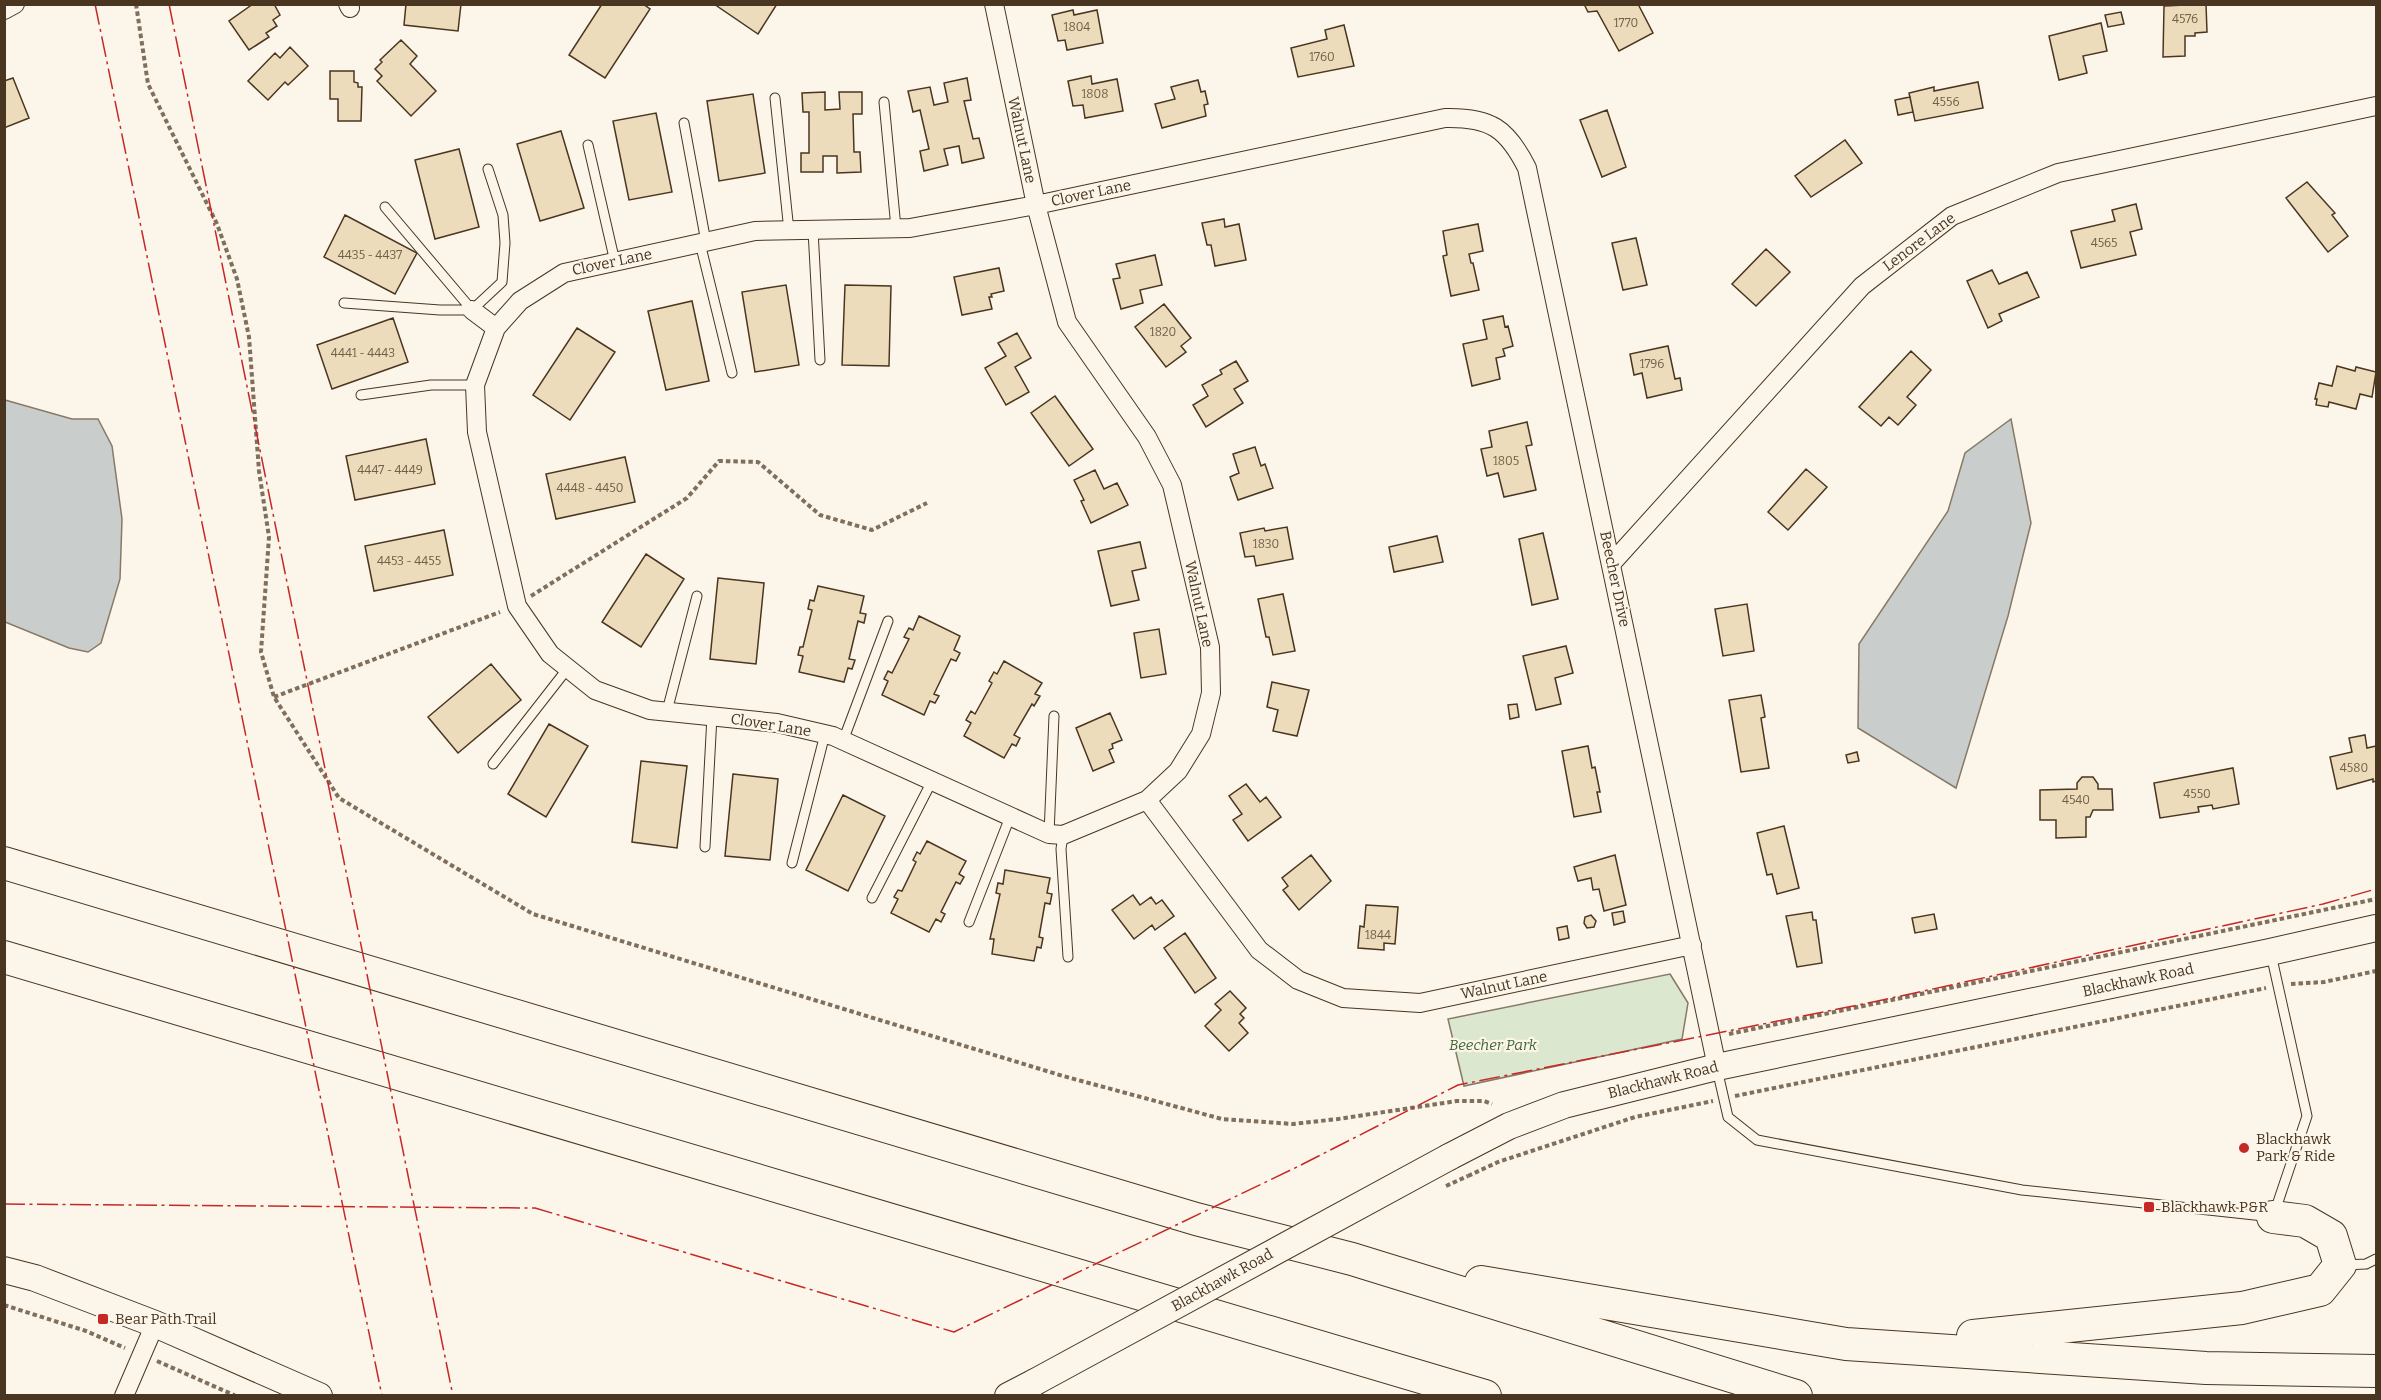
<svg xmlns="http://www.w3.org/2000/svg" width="2381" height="1400" font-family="Bitter,serif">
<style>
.green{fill:#dce7d0;stroke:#887966;stroke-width:1.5}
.water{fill:#c9cecd;stroke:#887966;stroke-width:1.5}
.building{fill:#ecdcbc;stroke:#4a3520;stroke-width:1.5}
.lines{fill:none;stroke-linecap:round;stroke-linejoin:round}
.lane-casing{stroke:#4a3520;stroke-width:11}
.street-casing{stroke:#4a3520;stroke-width:20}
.secondary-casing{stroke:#4a3520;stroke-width:28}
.highway-casing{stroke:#4a3520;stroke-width:34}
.path{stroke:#7f6f5c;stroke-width:4;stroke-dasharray:4.5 3;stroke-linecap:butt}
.lane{stroke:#fbf6e9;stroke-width:9}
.street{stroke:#fbf6e9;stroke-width:18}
.secondary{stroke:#fbf6e9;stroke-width:26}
.highway{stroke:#fbf6e9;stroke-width:32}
.secondary-bridge-casing{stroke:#4a3520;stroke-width:28;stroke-linecap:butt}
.path-bridge{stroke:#7f6f5c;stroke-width:4;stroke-dasharray:4.5 3;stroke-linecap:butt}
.secondary-bridge{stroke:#fbf6e9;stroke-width:26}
.power{stroke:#c62828;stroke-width:1.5;stroke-dasharray:21 4.5 3 4.5;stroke-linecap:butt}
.poi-dot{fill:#c62828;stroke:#fbf6e9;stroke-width:2}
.labels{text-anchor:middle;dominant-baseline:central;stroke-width:4.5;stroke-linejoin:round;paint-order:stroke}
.number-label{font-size:12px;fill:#725f47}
.street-label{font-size:15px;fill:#4a3520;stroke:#fbf6e9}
.park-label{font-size:15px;font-style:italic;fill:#436837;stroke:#fbf6e9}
.poi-label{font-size:15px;fill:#4a3520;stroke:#fbf6e9;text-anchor:start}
</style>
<rect width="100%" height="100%" fill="#fbf6e9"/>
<path class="green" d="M1670,974L1688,1003L1682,1039L1464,1086L1448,1019Z"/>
<path class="water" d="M5,400L72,419H98L112,446L122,519L120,579L101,643L88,652L69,648L5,622Z
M2011,419L2031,523L2008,616L1956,788L1858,728L1859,644L1948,511L1965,453Z"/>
<path class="building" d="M253,4H274L280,15L273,20L277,26L266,33L269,37L249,50L229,21Z
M406,4H461L458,31L404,25Z
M602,4H643L650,9L605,78L569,55Z
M714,4H777L758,34Z
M1584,4H1638L1653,33L1619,51L1597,11L1588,12Z
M2206,4L2207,32L2195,33V36H2185V56L2163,57L2164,6Z
M1073,10L1074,15L1097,10L1103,43L1067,50L1065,40L1058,41L1052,15Z
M2121,12L2124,24L2108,27L2105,15Z
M2101,23L2107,51L2083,56L2087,73L2059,80L2049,36Z
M1344,25L1354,66L1298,77L1291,48L1327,39L1325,30Z
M401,40L417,56L410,64L436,91L411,116L377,81L382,76L375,69L382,62L380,60Z
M290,47L308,66L288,85L285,82L268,100L248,81L275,53L280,58Z
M330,71H354V82L358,83V87H362L361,121H338V99H330Z
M1091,76L1092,84L1117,79L1123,111L1085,118L1083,105L1073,106L1068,81Z
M13,78L29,118L4,128V81Z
M967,78L971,100L964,101L973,139L979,138L984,158L962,163L959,146L944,149L948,165L924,171L920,151L929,149L920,110L913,112L908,91L930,87L934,105L948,102L944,83Z
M1198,80L1201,92L1205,91L1208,104L1204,105L1206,116L1162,128L1155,104L1175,99L1171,87Z
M1978,82L1983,108L1915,121L1909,93L1934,87V91Z
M825,92V110L840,109L839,92H862V114H853L854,152H860L861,172L837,173V156H823V172H801V153H809V112H803L802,93Z
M753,94L765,173L719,181L707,101Z
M1910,97L1913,112L1898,115L1895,100Z
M1607,110L1626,167L1602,177L1580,120Z
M656,113L672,192L629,200L613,121Z
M561,131L584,208L540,221L517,144Z
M1845,140L1862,163L1811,197L1795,176Z
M459,149L479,227L435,239L415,160Z
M2307,182L2335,213L2332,215L2348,236L2328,252L2286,198Z
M2136,204L2142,229L2130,232L2136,255L2081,268L2071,231L2115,221L2112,210Z
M345,215L417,253L395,294L324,257Z
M1224,219L1225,227L1239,224L1246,260L1215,266L1211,245H1207L1202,223Z
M1478,224L1483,251L1469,254L1471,263H1473L1479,290L1451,296L1443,256L1447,255L1443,231Z
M1636,238L1647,285L1623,290L1612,243Z
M1766,249L1790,272L1756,306L1732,284Z
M1155,255L1162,285L1140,290L1143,303L1121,309L1113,279L1120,278L1116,264Z
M999,268L1004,291L991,294L992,297H989L992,309L962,315L954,277Z
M1992,270L1999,284L2027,272L2039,297L1999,314L2002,321L1988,328L1967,281Z
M786,285L799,365L755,372L742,292Z
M845,285L891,286L889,366L842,365Z
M692,301L709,381L666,390L648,311Z
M1164,304L1191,338L1181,346L1186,352L1166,367L1135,327Z
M1503,316L1505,327L1508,326L1513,346L1503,349L1505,356L1496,358L1500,379L1472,386L1463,344L1487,339L1483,320Z
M393,318L408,362L332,389L317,345Z
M577,328L615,352L570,420L533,395Z
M1017,333L1031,358L1015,367L1029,392L1006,405L985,368L1006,356L998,343Z
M1668,346L1675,379L1680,378L1682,390L1647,398L1642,373L1634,375L1630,354Z
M1911,351L1931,370L1907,397L1916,405L1898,425L1889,417L1881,426L1859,407Z
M1236,361L1248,381L1234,389L1243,403L1206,427L1193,405L1208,396L1202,385L1222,374L1220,370Z
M2337,366L2355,371L2356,367L2376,372L2372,397L2360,394L2356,409L2329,402L2328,407L2316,405L2317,399H2315L2319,383L2332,386Z
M1055,396L1093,449L1069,466L1031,413Z
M1527,422L1532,445L1526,446L1536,490L1504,497L1498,473L1487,476L1481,449L1492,447L1489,431Z
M426,439L435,484L355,500L346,456Z
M1255,447L1261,466L1265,464L1273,488L1238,500L1230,477L1239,473L1233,454Z
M625,457L635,502L556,519L546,474Z
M1806,469L1827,487L1788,530L1768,512Z
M1095,470L1104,489L1117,483L1128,505L1091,523L1081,501L1084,500L1074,480Z
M1287,527L1293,559L1256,566L1254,556L1245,557L1240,533L1264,528L1265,531Z
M444,530L453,575L374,591L365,546Z
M1543,533L1558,599L1532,605L1519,539Z
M1437,536L1443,562L1394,572L1389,547Z
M1140,542L1146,568L1132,571L1139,600L1111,606L1098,551Z
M646,554L684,579L641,647L602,622Z
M718,578L764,583L756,664L710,659Z
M818,586L864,596L860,613L866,614L864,623L858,621L849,659L855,660L852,669L848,668L844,682L799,672L803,656L798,655L800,647H803L812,610L808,609L810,600L814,601Z
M1283,594L1295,651L1273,655L1269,637H1266L1258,599Z
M1747,604L1754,651L1723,656L1715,609Z
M919,616L960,636L954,650L960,653L956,661L951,659L934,694L939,696L935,703L930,701L924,715L882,695L888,681L884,679L888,671L892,673L909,639L904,637L909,628L913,630Z
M1159,629L1166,674L1141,678L1134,633Z
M1566,646L1573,673L1555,678L1561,704L1536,710L1523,656Z
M1004,661L1042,683L1035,694L1040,696L1034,706L1032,704L1014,735L1020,738L1016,746L1012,744L1004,758L964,736L971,723L966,720L971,711L975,714L992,683L989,681L994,672L997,674Z
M491,664L521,700L458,753L428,717Z
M1272,682L1309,690L1297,736L1273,731L1278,710L1267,707Z
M1761,695L1765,717L1761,718L1769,768L1741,772L1729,700Z
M1517,704L1519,717L1510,719L1508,705Z
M1110,713L1122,740L1112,744L1113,748L1109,750L1114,762L1093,771L1076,728Z
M549,724L588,746L546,817L508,794Z
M2365,735L2367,748L2376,746V781L2373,782V779L2337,789L2330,757L2352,752L2349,738Z
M1588,746L1592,768L1595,767L1600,792H1597L1601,812L1574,817L1562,751Z
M1857,752L1859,761L1848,763L1846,755Z
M641,761L687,766L677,848L632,842Z
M2233,768L2239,804L2213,809L2212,805L2198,807L2199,812L2160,818L2154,783Z
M733,774L778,779L770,860L725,856Z
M2082,777H2093L2098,784V789H2112L2113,810H2093L2090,817H2086V837L2056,838V820H2040V790L2077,789V783Z
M1246,784L1260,802L1266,797L1281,817L1248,841L1233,820L1242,814L1229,796Z
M843,795L885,816L848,891L806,870Z
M1784,826L1799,888L1777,894L1772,874L1767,875L1757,833Z
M927,841L966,861L959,874L964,877L960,884L956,882L941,912L945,914L941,922L936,919L929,932L891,913L898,899L894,897L898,890L902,891L916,862L913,860L917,852L920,854Z
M1311,855L1331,881L1299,910L1283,890L1288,886L1282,878Z
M1615,855L1626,905L1604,911L1599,889L1593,890L1591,878L1578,881L1574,867Z
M1005,870L1050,878L1047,893L1052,894L1050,904L1045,903L1039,937L1043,938L1041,948L1037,947L1034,961L992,954L994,939H990L1000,894L996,893L998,883L1003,884Z
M1133,895L1140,905L1151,897L1156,904L1162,900L1174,916L1155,930L1152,925L1134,939L1112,910Z
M1366,905L1398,907L1395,944L1384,943V950L1358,948L1360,926L1364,927Z
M1623,911L1625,922L1614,925L1612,913Z
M1812,912L1813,920H1816L1822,963L1797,967L1786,916Z
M1934,914L1937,929L1915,933L1912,918Z
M1591,915L1596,921L1594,927L1587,928L1584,923L1585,917Z
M1567,926L1569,938L1559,940L1557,928Z
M1185,933L1216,978L1195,993L1164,948Z
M1230,991L1246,1008L1240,1014L1244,1018L1239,1023L1248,1033L1229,1051L1205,1026L1221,1010L1215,1004Z"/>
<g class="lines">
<g class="lane-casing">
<path id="lane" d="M775,98L789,231
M884,102L896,228
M684,123L706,242
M588,145L615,262
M385,207L472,310
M813,230L820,360
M700,243L732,373
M344,303L440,310H472L502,282L505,243L503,215L488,169
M361,395L431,385H475
M667,711L697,596
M843,741L888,621
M493,764L568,668
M1049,834L1054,716
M1063,835L1061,849L1068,957
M705,847L712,716
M792,863L825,734
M872,898L932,781
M969,922L1010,817
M1717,1069L1728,1117L1757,1140L2022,1190L2273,1217L2307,1116L2271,954
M2344,1265L2366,1264L2376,1259"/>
</g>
<g class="street-casing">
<path id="street" d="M348,4L350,8
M994,4L1036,205L1067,322L1147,437L1172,485L1210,647L1211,693L1201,734L1178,771L1147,800L1063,835L1049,834L833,736L777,723L650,710L595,690L550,654L517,606L477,432L475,385L496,328L520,301L564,273L755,231L910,228L1036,205L1445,118C1490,117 1507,128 1527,168L1717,1067
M4,10L15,4
M472,310L496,328
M1612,563L1862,286L1952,216L2058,173L2376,106
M1147,800L1259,950L1298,980L1343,998L1420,1003L1692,945
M124,1396L155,1324"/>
</g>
<g class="secondary-casing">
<path id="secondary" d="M1449,1157L1509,1126L1564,1105L1717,1067L2270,952L2376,928
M4,1270L35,1278L155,1324L319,1396
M1008,1396L1035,1382"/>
</g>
<g class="highway-casing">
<path id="highway" d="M4,863L1196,1219L1352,1259L1796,1396
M4,957L1485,1396
M1481,1282L1846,1344L2206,1368L2376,1371
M1973,1336L2242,1308L2320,1290L2340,1265L2331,1236L2305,1221L2273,1217"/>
</g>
<path class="path" d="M136,4L148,84L217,224L237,279L249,337L259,471L269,537L261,652L274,697L339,798L533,914L1063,1076L1222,1119L1293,1124L1338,1119L1457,1101H1484L1492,1104
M531,596L687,498L719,461L758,462L820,515L872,530L927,503
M274,697L500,612
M2291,984L2324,982L2376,971
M1729,1034L2376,899
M1735,1096L2266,988
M1468,1176L1498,1162L1635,1117L1713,1101
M4,1305L86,1331L125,1348
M157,1361L236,1396"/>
<use href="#lane" class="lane"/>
<use href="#street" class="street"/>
<use href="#secondary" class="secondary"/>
<use href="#highway" class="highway"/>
<g class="secondary-bridge-casing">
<path id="secondary-bridge" d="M1035,1382L1449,1157"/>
</g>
<path class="path-bridge" d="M1446,1186L1468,1176"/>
<use href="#secondary-bridge" class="secondary-bridge"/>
<path class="power" d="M95,4L382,1396
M169,4L453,1396
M4,1204L535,1208L954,1332L1299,1166L1458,1085L1873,1002L2323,904L2376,889"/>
</g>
<g class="poi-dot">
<circle cx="2244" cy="1148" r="6"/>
<rect x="2143" y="1201" width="12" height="12" rx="3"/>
<rect x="97" y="1313" width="12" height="12" rx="3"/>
</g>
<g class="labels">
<g class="number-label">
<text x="2185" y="19">4576</text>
<text x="1626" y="23">1770</text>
<text x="1077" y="27">1804</text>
<text x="1322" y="57">1760</text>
<text x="1095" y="94">1808</text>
<text x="1946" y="102">4556</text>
<text x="2104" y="243">4565</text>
<text x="370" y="255">4435 - 4437</text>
<text x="1163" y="332">1820</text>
<text x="363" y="353">4441 - 4443</text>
<text x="1652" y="364">1796</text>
<text x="1506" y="461">1805</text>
<text x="390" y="470">4447 - 4449</text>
<text x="590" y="488">4448 - 4450</text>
<text x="1266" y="544">1830</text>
<text x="409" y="561">4453 - 4455</text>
<text x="2354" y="768">4580</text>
<text x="2197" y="794">4550</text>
<text x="2076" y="800">4540</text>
<text x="1378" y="935">1844</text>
</g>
<g class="street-label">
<text transform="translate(1022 140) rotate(78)">Walnut Lane</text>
<text transform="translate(1091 193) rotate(-12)">Clover Lane</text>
<text transform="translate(1919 242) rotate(-37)">Lenore Lane</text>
<text transform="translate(612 262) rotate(-12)">Clover Lane</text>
<text transform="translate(1615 579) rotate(78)">Beecher Drive</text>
<text transform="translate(1199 604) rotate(78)">Walnut Lane</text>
<text transform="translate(771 725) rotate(9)">Clover Lane</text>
<text transform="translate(2138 980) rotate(-12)">Blackhawk Road</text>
<text transform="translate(1504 985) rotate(-12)">Walnut Lane</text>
<text transform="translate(1663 1080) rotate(-14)">Blackhawk Road</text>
<text transform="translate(1222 1280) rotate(-29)">Blackhawk Road</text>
</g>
<g class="park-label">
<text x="1493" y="1045">Beecher Park</text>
</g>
<g class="poi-label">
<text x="2256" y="1139">Blackhawk<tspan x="2256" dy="17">Park &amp; Ride</tspan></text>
<text x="2161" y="1207">Blackhawk P&amp;R</text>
<text x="115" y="1319">Bear Path Trail</text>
</g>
</g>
<rect width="2381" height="1400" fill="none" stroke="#4a3520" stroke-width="12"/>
</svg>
